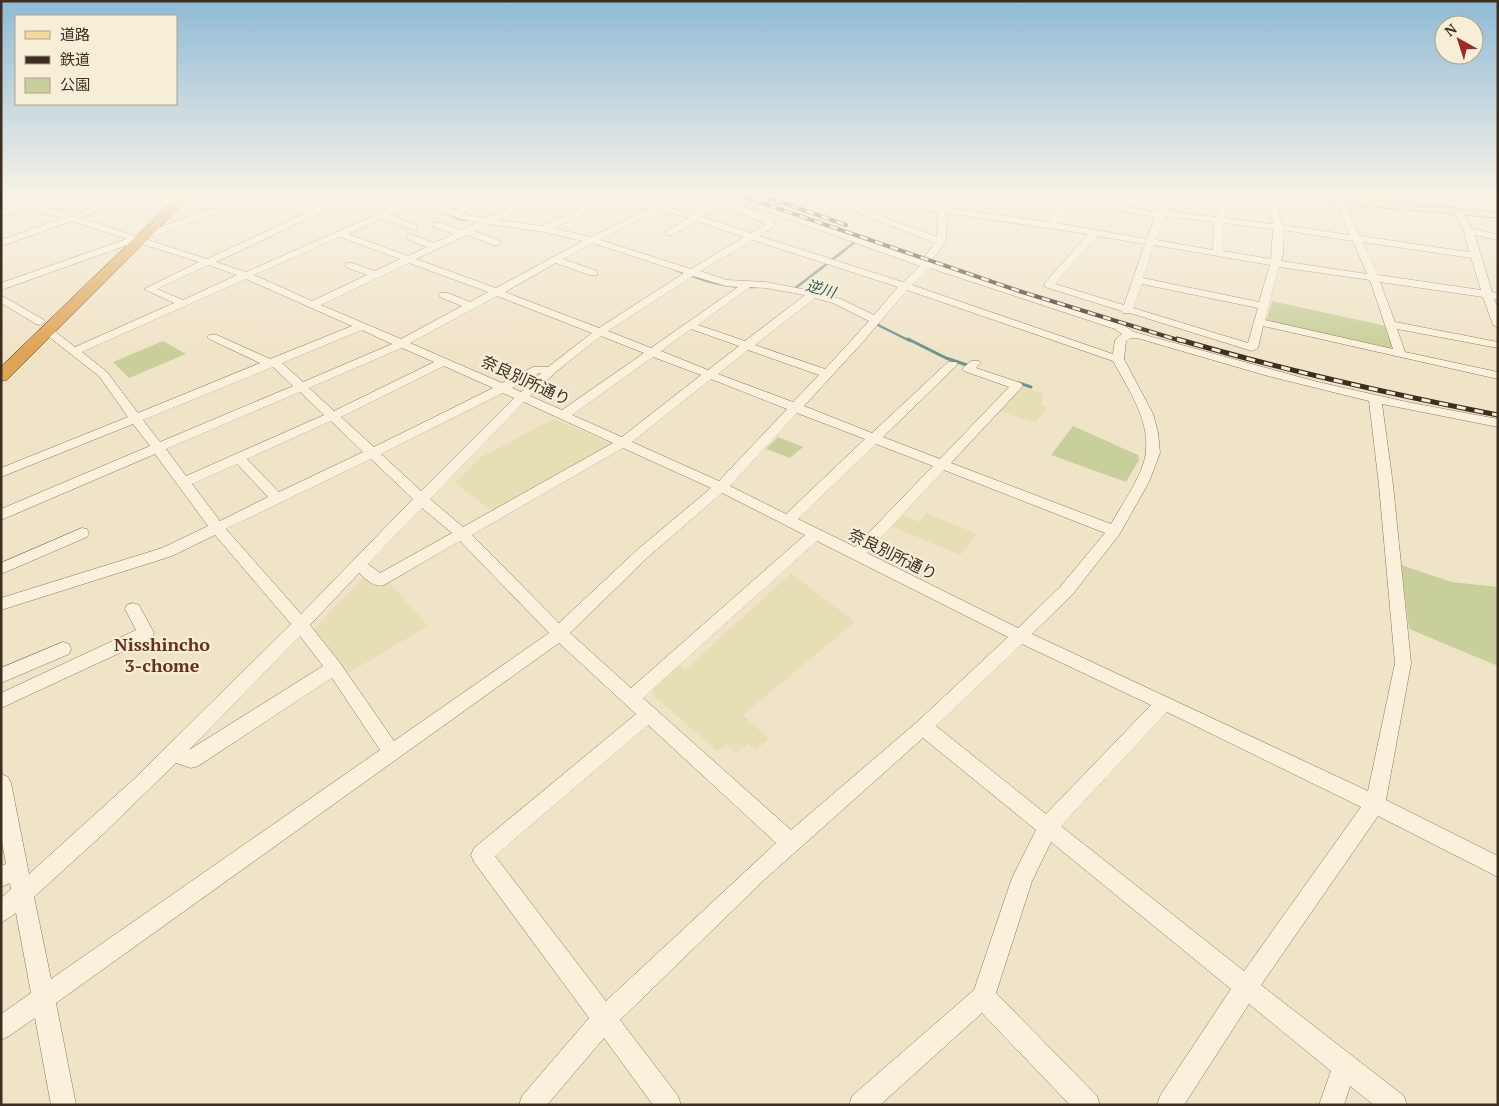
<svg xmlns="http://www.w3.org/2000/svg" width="1499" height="1106" font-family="'PT Serif','Noto Sans JP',serif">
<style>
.farmland{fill:#e6deb5}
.green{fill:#c9cf9b}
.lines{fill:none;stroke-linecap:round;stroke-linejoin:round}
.stream-far1{stroke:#6f938a;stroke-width:2.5}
.stream{stroke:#6f938a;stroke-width:3}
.minor-casing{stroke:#8d765c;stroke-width:1}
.major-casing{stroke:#5b4430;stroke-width:1}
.highway-casing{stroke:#5b4430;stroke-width:1}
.minor{fill:#faf1dc;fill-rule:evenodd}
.major{fill:#f3d9a0;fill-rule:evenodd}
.highway{fill:#e0a458;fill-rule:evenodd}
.rail-far1-casing{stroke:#3d2e20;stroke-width:4}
.rail-casing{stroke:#3d2e20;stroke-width:5}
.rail-far1{stroke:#f7eed8;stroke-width:2.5;stroke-dasharray:8;stroke-linecap:butt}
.rail{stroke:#f7eed8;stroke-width:3;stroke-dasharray:9;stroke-linecap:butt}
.labels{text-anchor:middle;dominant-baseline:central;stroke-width:4.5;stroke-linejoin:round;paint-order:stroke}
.far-water-label{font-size:15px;font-style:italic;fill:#2f5d5a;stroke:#f7eed8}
.street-label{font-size:16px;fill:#3d2e20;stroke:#f7eed8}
.neighbourhood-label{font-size:18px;font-weight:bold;fill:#6b2e1e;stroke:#f7eed8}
</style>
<rect width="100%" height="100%" fill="#f0e4c8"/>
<path class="farmland" d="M1020,386L1043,394L1041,404L1047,408L1035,423L999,411Z
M554,419L614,445L493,511L454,483L481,457Z
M926,513L977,534L960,555L891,526L902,514L920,522Z
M791,573L855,622L743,715L769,739L755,751L748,744L736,753L727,744L717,751L653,695L655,682L677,663L685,670Z
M364,577L374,586L387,580L428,626L345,675L312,631Z"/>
<path class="green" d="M1272,301L1386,326L1394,349L1266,321Z
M163,341L186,354L129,378L113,362Z
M1073,426L1138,455L1139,460L1126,482L1051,455Z
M778,437L803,447L790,458L766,449Z
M1401,565L1452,582L1498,587V666L1409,629Z"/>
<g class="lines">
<path class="stream-far1" d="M449,214L458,219L468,220
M674,269C704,281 724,288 756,287
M793,290L855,242
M874,323L910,341"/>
<path class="stream" d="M908,339L946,358L970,366
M1019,383L1031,387"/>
<g class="minor-casing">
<path id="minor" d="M1,195H10L71,215L128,195H139L138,197L80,218L135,236L250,195H263L313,209L345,195H355L354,197L216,262L246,272L421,195H431L439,203L457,195H464V198L446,206L454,211L488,195H498L461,214L487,218L537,195H547L498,220L542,226L611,195H625L695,215C715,193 751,208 773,219L776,224L774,226L759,236L903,282L920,266L722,195H733L922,260L935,243L812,195H842V198L838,199L848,204L937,237L938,212L906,207L872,195H884L910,203L940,207L950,195H958L948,208L1048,222L1059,201L1036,197L1035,195H1070L1069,197L1157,212L1163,195H1171L1166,211L1216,217L1223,195H1231L1224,218L1273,224L1266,195H1274L1282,225L1350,235L1335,200L1339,197L1343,200L1360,236L1469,252L1464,231L1454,211L1455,209H1461L1472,229L1498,234V240L1475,235L1492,292L1498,293V299H1494L1498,308V328L1493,325L1483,297L1380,282L1395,322L1498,342V348L1397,329L1405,352L1498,372V379L1263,326L1258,348L1252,351L1130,313H1123L1122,311L1045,287V283L1088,234L947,213L946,242L930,262L949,267L1123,325L1134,332L1318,382L1407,402L1498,419V427L1382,404L1393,485L1411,663L1386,800L1498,856V877L1378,816L1261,985L1404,1096L1407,1105H1374L1350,1086L1344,1105H1319L1331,1071L1249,1004L1184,1105H1157L1160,1096L1231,989L1051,842L1032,881L996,993L1097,1096L1100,1105H1070L982,1013L880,1105H849L852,1096L974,990L1012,878L1036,830L923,738L764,880L620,1020L678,1096L681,1105H653L604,1038L547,1105H519L522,1096L589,1018L474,862L471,855L474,848L636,714L559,643L56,1003L76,1105H51L35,1018L9,1036L1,1040V1014L31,993L16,913L1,923V898L11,889L10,883L1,887V866L6,864L1,836V774L8,777L11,783L29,874L134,779L291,624L215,535L172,556L1,610V598L162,548L208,526L155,454L1,520V509L150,446L133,424L1,477V468L128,417L99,376L44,333L43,331L44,329H52L75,347L174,303L144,289L199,262L136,242L1,290V283L127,239L72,221L1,246V240L63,218L29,207L1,216V210L21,204L1,198ZM256,198L306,213L207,259L145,239ZM618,198L651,208L591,237L552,228ZM426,199C441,214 458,219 478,222L461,230L439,223H433V227L454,234L434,243L413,235H407V239L427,247L408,256L348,234L382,218L410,229H416V225L390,215ZM1067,202L1155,217L1147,239L1056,223ZM722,209L740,212L766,224L751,233L703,217L707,212ZM660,210L689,218L666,231V235H672L697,221L744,237L691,269L600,240ZM1164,216L1214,222L1213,250L1156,240ZM1223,223L1273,229L1271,259L1223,251ZM489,224L544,232L583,241L496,288L416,259L467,235L494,245H500V241L474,231ZM1283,230L1353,241L1367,274L1281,261L1283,253ZM1097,236L1145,244L1124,305L1055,284ZM340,237L400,259L375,271L352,263H346V267L367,275L312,301L254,275ZM753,240L756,241L898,287L874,315L841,299L817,292L766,282L727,280L700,271ZM1363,242L1471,258L1481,290L1378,275ZM593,243L684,273L599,328L505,292L556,263L589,275H597V271L563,259ZM1154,245L1270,265L1259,302L1143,278ZM409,263L488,292L470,302L448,293H440L439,295L440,297L462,306L401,339L321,305ZM208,265L237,275L183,300L157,289ZM1279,267L1370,280L1393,349L1265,320ZM930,268L1115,329L1122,334L1115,340L1113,354L912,285ZM693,276L726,286L738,287L651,348L608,331ZM246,279L352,326L270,359L217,335H209L207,337L209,339L260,363L138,413L107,372L82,352ZM1142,284L1258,308L1248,343L1133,308ZM750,287L766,288L805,295L745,341L698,325ZM907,290L1113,361C1128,389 1149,418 1146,451C1145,472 1121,506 1111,524L951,463L1023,386L1021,383L976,368L981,363L979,361H971L962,369L964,371L1009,387L940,459L883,437L956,366L958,364L956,362H948L872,433L804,406L862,343ZM497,296L592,333L548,367H533L502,383L410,343ZM815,298L833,303L869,321L825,369L755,345ZM691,329L739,346L708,370L661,351ZM362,330L392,344L303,382L282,363ZM601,336L644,353L562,410L530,396L557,371ZM1131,338H1137L1268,376L1369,401L1379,485L1395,663L1368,791L1032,634L1072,595L1119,535L1149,482L1160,453L1158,432L1153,414L1124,359L1126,341ZM402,348L434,362L334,411L309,388ZM748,350L819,375L793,402L718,374ZM653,357L701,375L622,437L572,415ZM444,366L493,388L374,447L341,417ZM273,367L293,386L160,442L143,420ZM539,373H541L521,392L512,388ZM711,379L787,409L719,481L632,442ZM300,392L324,415L186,476L166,449ZM503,393L514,398L421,491L381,454ZM524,402L613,443L463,527L430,499ZM797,413L865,439L786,514L730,486ZM331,421L363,452L279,492L247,459ZM876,444L933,466L855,547L798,519ZM623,448L711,488L637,550L559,623L472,535ZM371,459L413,499L301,614L226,529ZM237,464L268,497L220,521L192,484ZM944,470L1105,533L1060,587L1018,628L867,553ZM722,493L805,535L631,688L570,633L647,558ZM422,508L452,533L380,573L368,564ZM460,541L549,633L394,741L340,663L310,625L359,573C367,580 374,588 384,585ZM817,541L1008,637L917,722L791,830L643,698ZM300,636L323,666L189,750ZM1022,644L1151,705L1046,814L936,726ZM332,678L380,750L51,979L34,897L102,835L176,763L191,768L198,766ZM1167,712L1361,807L1244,971L1061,826ZM648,725L776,843L606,1001L495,856Z
M1387,195H1395V207H1389Z
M1452,195H1460L1473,212L1472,214H1466Z
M1,295L44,320L45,322L40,325L36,324L1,303Z
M82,528L87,529L89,533L87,537L1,574V563Z
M133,603L139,605L154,633L152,638L1,708V693L136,630L125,609L127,605Z
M63,642L69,644L71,649L69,654L1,683V668Z"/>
</g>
<g class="major-casing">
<path id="major" d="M1271,195H1308L1498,212V218L1276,198Z"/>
</g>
<g class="highway-casing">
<path id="highway" d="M179,195H192L7,380L1,381V367Z"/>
</g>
<use href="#minor" class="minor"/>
<use href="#major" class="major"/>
<use href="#highway" class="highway"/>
<g class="rail-far1-casing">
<path id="rail-far1" d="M739,195L1019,291L1181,341
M761,195L846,225"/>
</g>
<g class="rail-casing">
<path id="rail" d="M1177,339C1283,370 1390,394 1498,415"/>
</g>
<use href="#rail-far1" class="rail-far1"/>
<use href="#rail" class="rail"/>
</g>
<linearGradient id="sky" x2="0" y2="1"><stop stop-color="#8fbad6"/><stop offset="0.56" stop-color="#f8f3e6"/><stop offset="1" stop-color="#f8f3e6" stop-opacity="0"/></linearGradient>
<rect width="1499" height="349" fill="url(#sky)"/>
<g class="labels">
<g class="far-water-label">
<text transform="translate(821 288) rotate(16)">逆川</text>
</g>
<g class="street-label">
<text transform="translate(526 380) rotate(25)">奈良別所通り</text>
<text transform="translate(893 554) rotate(26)">奈良別所通り</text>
</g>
<g class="neighbourhood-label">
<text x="162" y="644">Nisshincho<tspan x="162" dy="21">3-chome</tspan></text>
</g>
</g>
<rect width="1499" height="1106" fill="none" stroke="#3d2e20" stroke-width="5"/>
<rect x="15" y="15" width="162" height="90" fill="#f7eed8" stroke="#ada18e"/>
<rect x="25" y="31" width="25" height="8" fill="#f3d9a0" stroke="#ada18e"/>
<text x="60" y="40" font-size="15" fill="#3d2e20">道路</text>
<rect x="25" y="56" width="25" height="8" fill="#3d2e20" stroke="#ada18e"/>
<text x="60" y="65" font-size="15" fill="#3d2e20">鉄道</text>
<rect x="25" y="78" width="25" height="15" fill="#c9cf9b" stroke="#ada18e"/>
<text x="60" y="90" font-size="15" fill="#3d2e20">公園</text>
<g transform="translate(1459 40) rotate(321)"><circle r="24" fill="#f7eed8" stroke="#ada18e"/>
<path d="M0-4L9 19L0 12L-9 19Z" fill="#9e2a2b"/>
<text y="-8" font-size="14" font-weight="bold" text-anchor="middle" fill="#3d2e20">N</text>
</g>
</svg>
